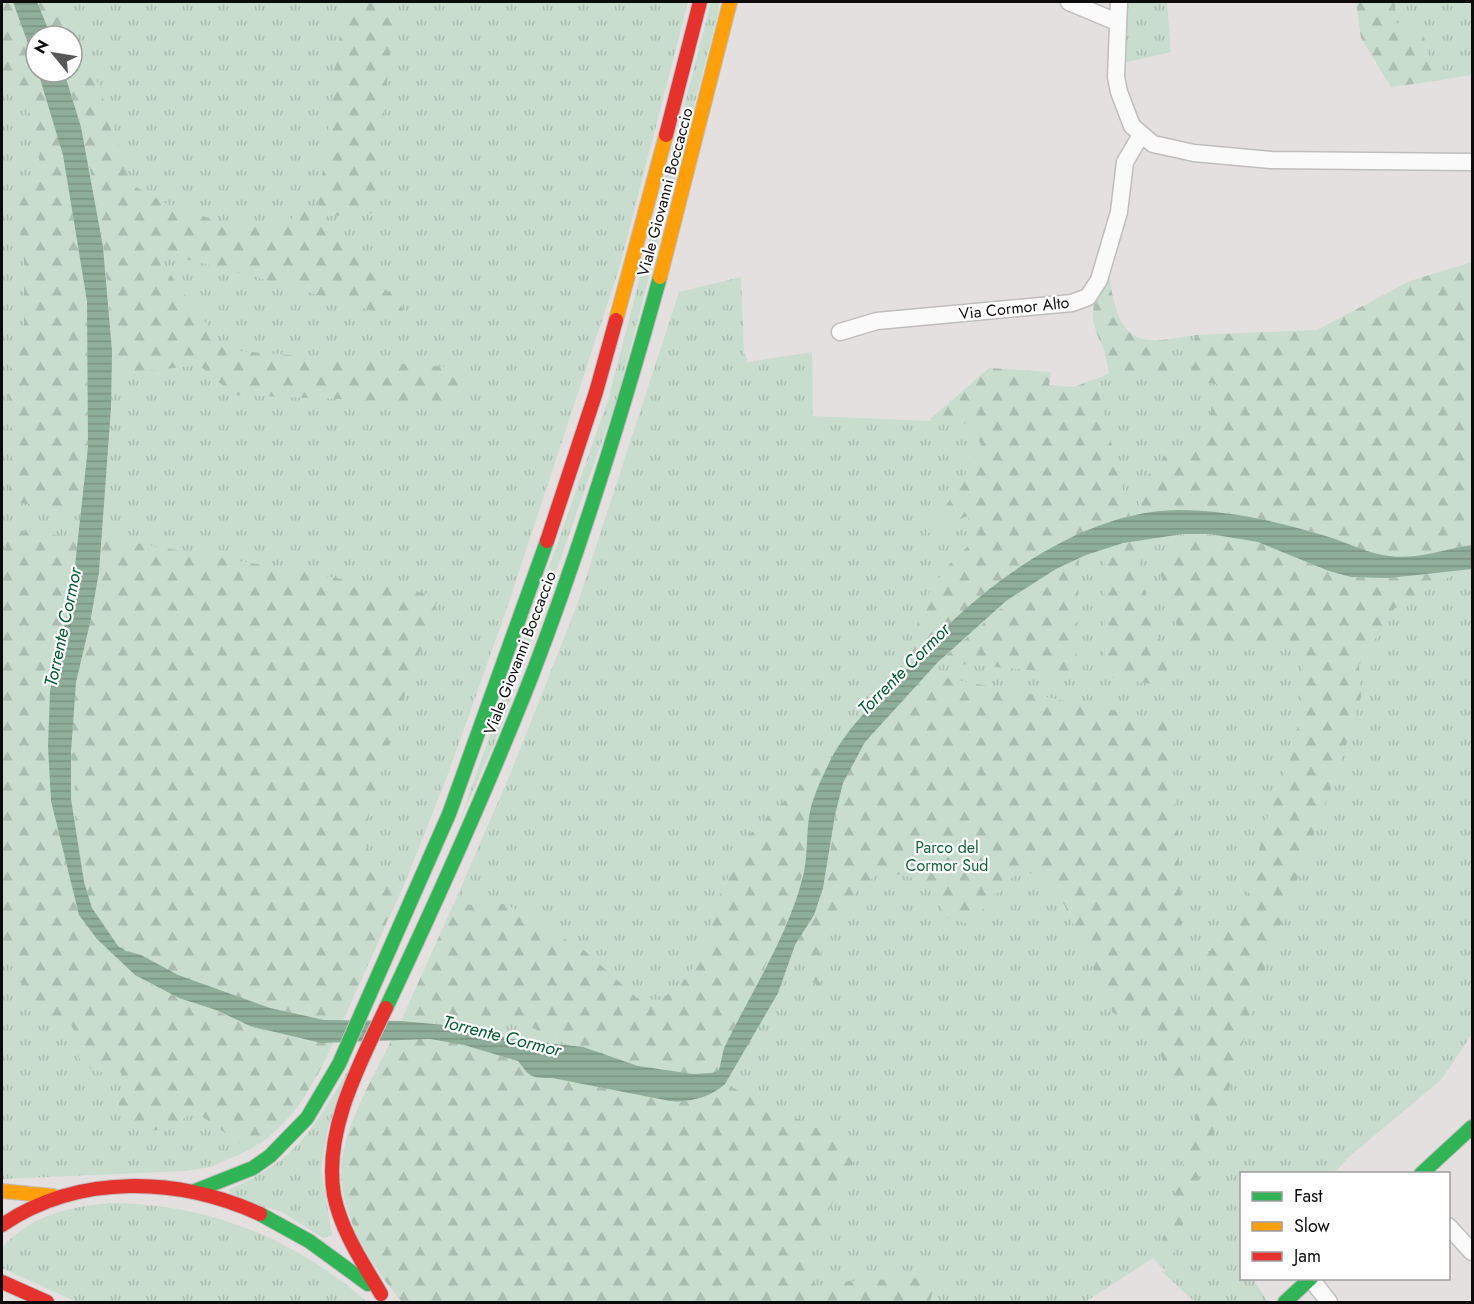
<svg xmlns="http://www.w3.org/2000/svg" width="1474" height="1304" font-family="Jost,sans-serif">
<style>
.grass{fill:url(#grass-tufts);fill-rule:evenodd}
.forest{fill:url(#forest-firs)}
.water{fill:url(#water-rules)}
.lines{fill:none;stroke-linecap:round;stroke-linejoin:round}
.street-casing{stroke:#c0bdbd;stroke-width:19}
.fast-casing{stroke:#c0bdbd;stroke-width:16}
.slow-casing{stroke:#c0bdbd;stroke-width:16}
.jam-casing{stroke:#c0bdbd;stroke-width:16}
.street{stroke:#fbfafa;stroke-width:16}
.fast{stroke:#30b455;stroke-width:14}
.slow{stroke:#ff9f0a;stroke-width:14}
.jam{stroke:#e5322d;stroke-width:14}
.labels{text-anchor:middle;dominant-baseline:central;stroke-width:4.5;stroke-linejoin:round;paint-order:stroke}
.street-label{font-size:16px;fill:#0d0b0b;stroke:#fff}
.park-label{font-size:16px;fill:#16613a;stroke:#fff}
.water-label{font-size:18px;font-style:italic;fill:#045831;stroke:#fff}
</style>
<defs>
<pattern id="grass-tufts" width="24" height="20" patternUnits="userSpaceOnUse" patternTransform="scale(1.5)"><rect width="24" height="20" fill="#c8ddce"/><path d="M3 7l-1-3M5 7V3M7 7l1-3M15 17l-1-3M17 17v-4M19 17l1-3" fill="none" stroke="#abbcb0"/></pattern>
<pattern id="forest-firs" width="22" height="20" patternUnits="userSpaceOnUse" patternTransform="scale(1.5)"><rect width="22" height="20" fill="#c8ddce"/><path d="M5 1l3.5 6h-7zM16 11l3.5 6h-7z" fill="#abbcb0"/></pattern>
<pattern id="water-rules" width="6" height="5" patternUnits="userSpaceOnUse" patternTransform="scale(1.5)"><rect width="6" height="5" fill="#8fae99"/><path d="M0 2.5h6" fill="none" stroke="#7a9482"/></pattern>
</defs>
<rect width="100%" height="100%" fill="#e4e0e0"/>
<path class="grass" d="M2,2H688L619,269L508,605L448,774L404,885L322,1067L298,1107L249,1150L211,1167L185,1171L2,1179ZM36,36H72V72H36Z
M711,2H720L717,18L617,399L498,735L460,820L609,397Z
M1125,2H1167L1171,52L1123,63Z
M1395,2H1472V75L1435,81L1424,38L1396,23Z
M1472,264V1034L1441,1080L1350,1156L1334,1173L1242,1174V1278L1253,1279L1268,1302H1195L1161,1271H1166L1153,1258L1085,1302H405L413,998L511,772L577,605L679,292L741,277L744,352L748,362L812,352L813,416L930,421L935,417L1046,387L1074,390L1109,373L1105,353L1118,369L1169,342L1170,339L1195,335V338L1316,334Z
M352,1063L328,1128L321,1169L332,1235L323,1238L282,1212L233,1198L228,1190C298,1160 316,1126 352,1063Z
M111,1203C206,1203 296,1239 367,1302H77L2,1268V1248C31,1215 68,1207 111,1203Z"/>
<path class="forest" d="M2,2H13L15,5L54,118L63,155L87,301L88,447L81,512L8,501L13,442L8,393L11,362L24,345V250L17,223L20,191L33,184L39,173L40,143L26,103L2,77Z
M37,2H61L93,69L132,185L169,205L221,222L289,226L296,208L317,216L344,2H395L374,213L317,217L355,250L381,287L394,295L410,319L387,315L252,276L153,251L226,350L461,368L464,404L234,395L199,365L112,375C111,274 96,168 64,72H72V36H51Z
M1356,2H1395L1396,23L1424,37L1435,81L1391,87L1361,38Z
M1472,262V545C1442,549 1413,562 1382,556C1365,552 1347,543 1330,537C1271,519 1203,502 1141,514L1134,486L1154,470L1169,450H1206L1212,402L1223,386L1190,378L1195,335L1317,330L1410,281Z
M1106,270C1111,277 1110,284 1112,293C1120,329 1130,345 1170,339L1169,379C1153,378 1133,379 1119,370C1108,363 1092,327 1093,315C1093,299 1100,284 1106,270Z
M989,368L1051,372L1049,385L1074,387L1095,379L1130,516L1105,523L987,591L923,648L897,677L931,588L952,561L977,538L967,516L926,534L954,494L981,445L972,424L929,420Z
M9,529L80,538C76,590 58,639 51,690C41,757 56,885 97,940C125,976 170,996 212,1009C221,1012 228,1018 236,1021C258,1031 310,1043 333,1042C314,1084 291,1128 249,1150L196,1112C182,1119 167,1129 151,1131C119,1135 112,1107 125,1083L120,1071C101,1074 91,1073 79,1058L80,1041L70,1023H46L21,992L22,963L2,953V565Z
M1197,533L1258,542L1329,571L1351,577L1389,578L1462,570L1394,609L1359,665L1361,697L1340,764L1268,958L1233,1077L1171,1260L1165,1251L1163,1240L1196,1116L1200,1080V965L1246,901L1272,800L1293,753L1303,694V646L1183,645L1158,566C1171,557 1179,549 1183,534Z
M102,537L439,596L396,720L363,837C370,859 385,870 403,884L344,1018L324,1020L270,1008L178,975L118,946L92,908L84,882L76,833L79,800L72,771L71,752L76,682L90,623Z
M1135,541L1145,591L1155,630L1165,654L1169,687L1105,676V549Z
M1079,558L1076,674L938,662C985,625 1023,582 1079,558Z
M926,674L1170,721L1180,879L1188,1079L1168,1073L1150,1028L1113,1013L1058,891L1038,872L1013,876L970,924L948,918L924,880L881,871L848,899L819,958L821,994L795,945C801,935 809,924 814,914C832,874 831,825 843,784C856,741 896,706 926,674Z
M831,760L812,804L805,865L790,916L724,1048L719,1070C693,1084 593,1054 564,1043C546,1035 528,1024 510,1019C476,1010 453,1024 423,1024C416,1023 408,1022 401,1021L453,905L506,904L585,951L637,998L659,1000L679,987L699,959L721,892L748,836L802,784L810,771Z
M414,1037L450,1042L518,1061C530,1077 530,1078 552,1078L670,1101C690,1103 711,1097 725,1084L860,1149L804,1259L818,1290L836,1282L936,1277L930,1302H402C371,1266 335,1209 342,1158C349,1117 374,1076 392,1039Z"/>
<path class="water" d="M13,2H37L51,36H36V65Z
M38,72H64L81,127L103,247L112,351L111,408L99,572L90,623L76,682L71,752V799L84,882L92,908L118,946L126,951L141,955L178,975L270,1008L324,1020L401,1021L455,1026L511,1039L583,1047L638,1066L693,1074L713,1073L719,1070L724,1048C750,994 786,940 802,880C808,860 806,838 809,817C812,798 821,780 829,763C849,722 885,694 914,661C975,590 1079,511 1178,510C1229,510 1280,522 1329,537C1348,543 1369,554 1389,556C1418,560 1444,549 1472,545V569L1389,578L1351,577L1329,571L1258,542L1210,534H1183L1123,543L1086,555L1056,569L1006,601L938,662L865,742L843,783L835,815L823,888L814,915L795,945L778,993L725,1084C711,1097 689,1103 670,1101L552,1078C530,1078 530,1077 518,1061L464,1045L430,1039L321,1043L250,1026L216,1010L179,998L135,975L97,939L79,915L51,801L48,746L50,691L72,593L88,447L87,301L63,155Z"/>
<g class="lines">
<g class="street-casing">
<path id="street" d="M1069,2L1117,22
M1119,2L1116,77L1119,92L1132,126L1153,144L1194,153L1271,160L1472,162
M840,332L877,321L1072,303L1088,297L1099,280L1119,212L1125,162L1141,135
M1448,1226L1472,1252
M1311,1279L1329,1302"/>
</g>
<g class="fast-casing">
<path id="fast" d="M386,1008C438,898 488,787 532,675C582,545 623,411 660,277
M1421,1174L1472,1127
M195,1191L253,1168L270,1156L307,1118L339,1064L449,814L547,541
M260,1214L309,1241L368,1284
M1285,1302L1311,1278"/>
</g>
<g class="slow-casing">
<path id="slow" d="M660,277L730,2
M616,320L666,135
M2,1191L53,1196"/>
</g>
<g class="jam-casing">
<path id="jam" d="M666,135L700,2
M547,541L596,392L616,320
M2,1225C79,1173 178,1177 260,1214
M2,1282L47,1302
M381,1294C363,1263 341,1231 334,1195C323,1131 360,1063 386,1008"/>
</g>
<use href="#street" class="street"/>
<use href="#fast" class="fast"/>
<use href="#slow" class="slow"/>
<use href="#jam" class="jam"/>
</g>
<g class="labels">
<g class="street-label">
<text transform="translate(665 192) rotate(-75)">Viale Giovanni Boccaccio</text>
<text transform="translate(1014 308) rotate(-6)">Via Cormor Alto</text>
<text transform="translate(520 653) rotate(-69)">Viale Giovanni Boccaccio</text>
</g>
<g class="park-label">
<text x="947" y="847">Parco del<tspan x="947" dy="18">Cormor Sud</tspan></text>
</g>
<g class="water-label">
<text transform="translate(63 627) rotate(-78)">Torrente Cormor</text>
<text transform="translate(904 669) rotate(-45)">Torrente Cormor</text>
<text transform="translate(502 1036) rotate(14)">Torrente Cormor</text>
</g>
</g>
<rect width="1474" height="1304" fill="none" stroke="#0d0b0b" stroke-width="6"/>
<rect x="1240" y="1172" width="210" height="108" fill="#ffffff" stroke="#9e9d9d" stroke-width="1.5"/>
<rect x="1252" y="1192" width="30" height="9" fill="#30b455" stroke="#9e9d9d" stroke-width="1.5"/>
<text x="1294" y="1202" font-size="18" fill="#0d0b0b">Fast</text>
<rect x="1252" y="1222" width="30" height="9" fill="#ff9f0a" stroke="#9e9d9d" stroke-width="1.5"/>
<text x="1294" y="1232" font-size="18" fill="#0d0b0b">Slow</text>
<rect x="1252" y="1252" width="30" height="9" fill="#e5322d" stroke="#9e9d9d" stroke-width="1.5"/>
<text x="1294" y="1262" font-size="18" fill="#0d0b0b">Jam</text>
<g transform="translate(54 54) rotate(300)"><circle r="28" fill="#ffffff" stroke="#9e9d9d" stroke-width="1.5"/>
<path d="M0-4.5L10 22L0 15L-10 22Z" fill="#585656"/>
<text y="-9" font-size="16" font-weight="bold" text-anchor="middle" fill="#0d0b0b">N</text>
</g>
</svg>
